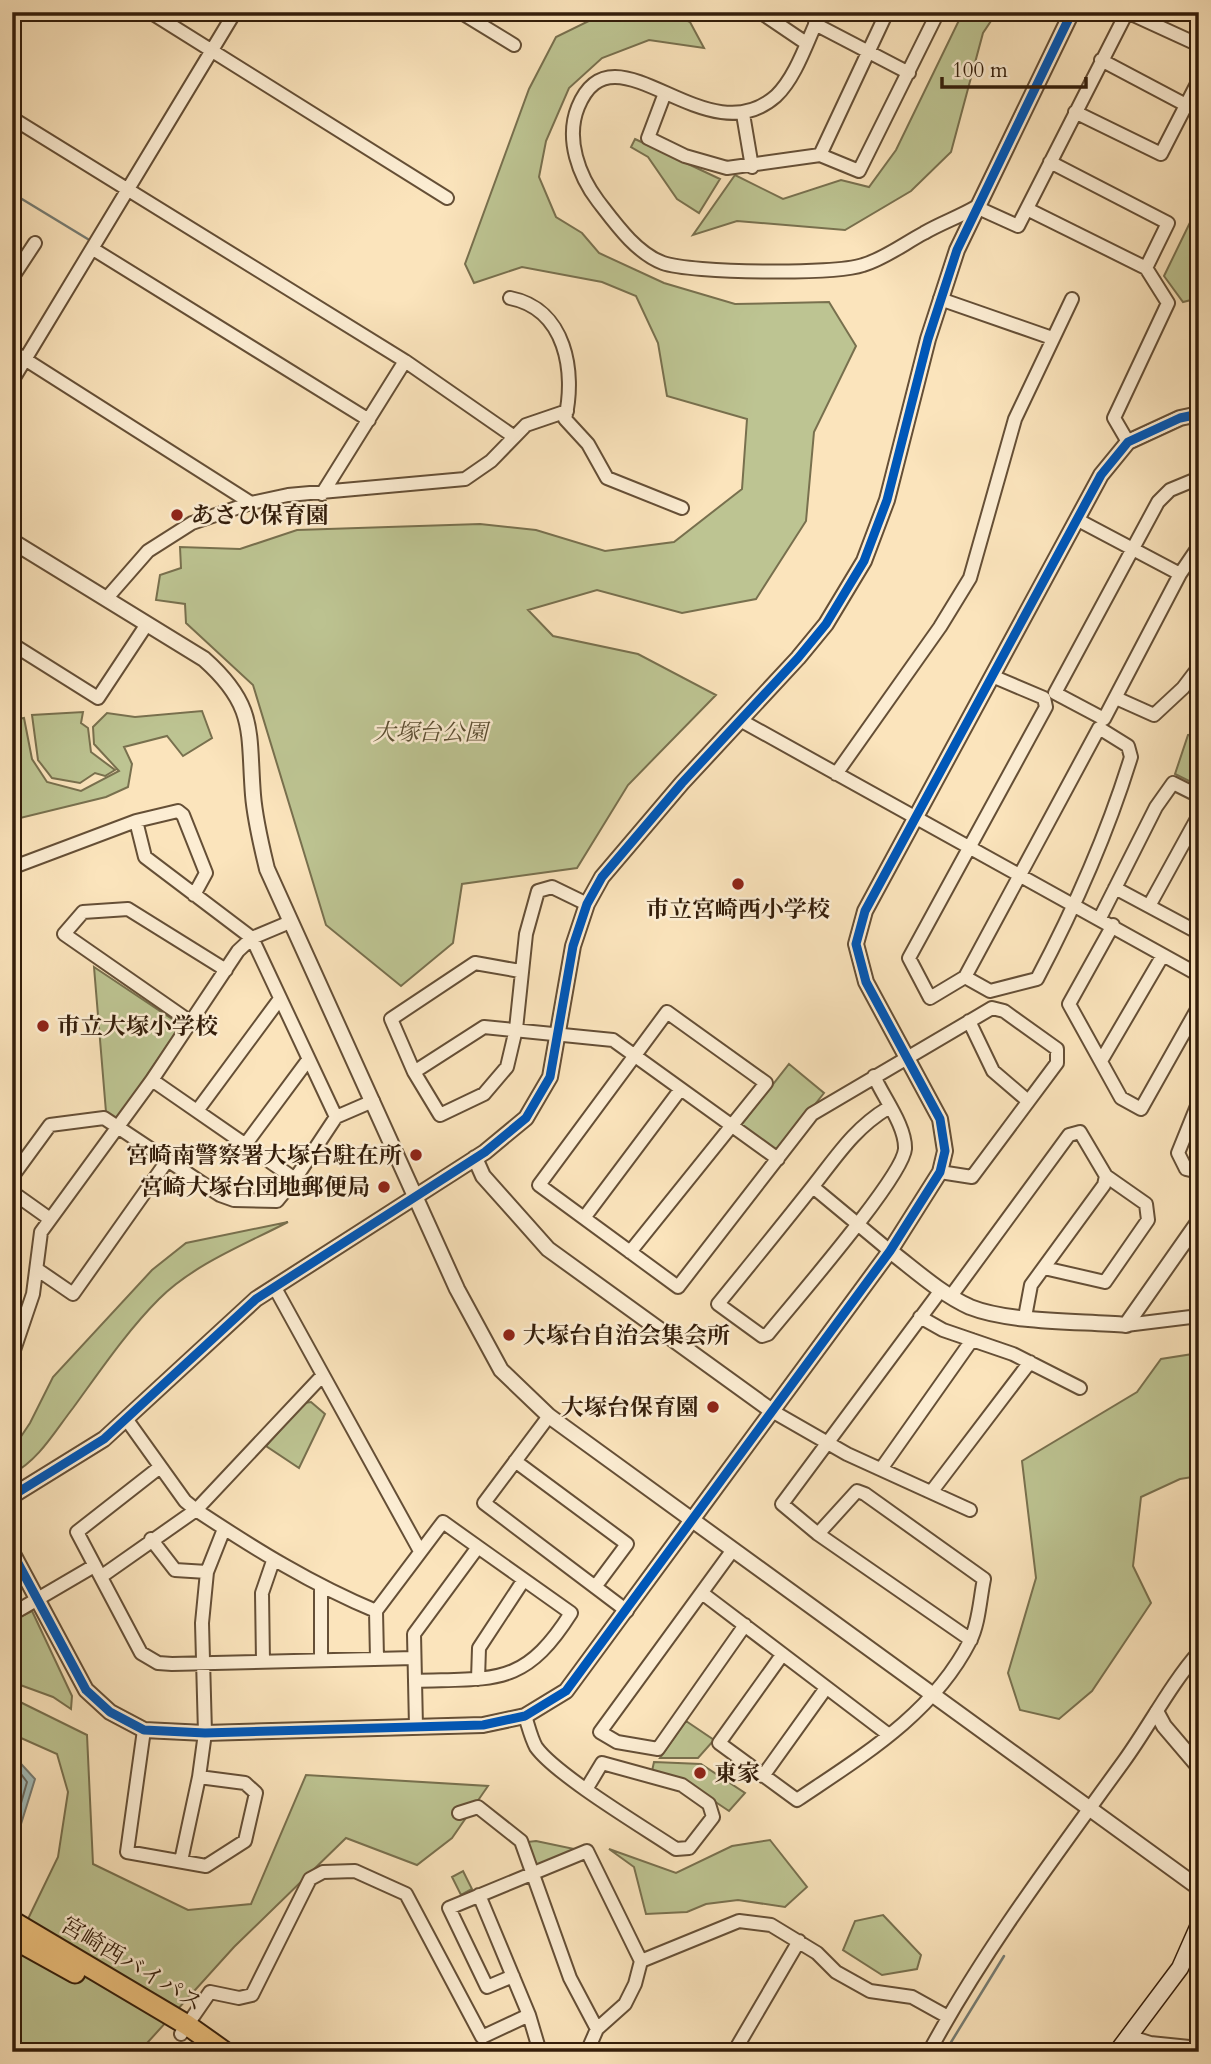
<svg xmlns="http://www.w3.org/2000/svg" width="1211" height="2064" font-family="Cardo,'Noto Serif JP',serif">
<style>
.green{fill:#bdc492;stroke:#78704e;stroke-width:2}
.water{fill:#a2bcb9;stroke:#767c73;stroke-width:2}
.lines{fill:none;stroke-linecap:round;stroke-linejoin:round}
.shore{stroke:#6a6c62;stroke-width:2}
.stream{stroke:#767c73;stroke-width:2.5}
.minor-casing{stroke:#654f36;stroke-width:16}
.tertiary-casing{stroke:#654f36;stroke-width:18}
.secondary-casing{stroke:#331d0a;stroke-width:19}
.trunk-casing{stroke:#331d0a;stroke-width:23}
.minor{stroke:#fcedd3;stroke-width:12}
.tertiary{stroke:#fcedd3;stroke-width:14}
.secondary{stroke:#fcedd3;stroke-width:16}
.trunk{stroke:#eec27e;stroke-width:19}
.cycleway-casing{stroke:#fcedd3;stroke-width:13}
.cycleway{stroke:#0057b8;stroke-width:9}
.poi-dot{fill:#8f2418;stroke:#fcedd3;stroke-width:2.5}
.labels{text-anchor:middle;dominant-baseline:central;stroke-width:5;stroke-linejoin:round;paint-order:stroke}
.poi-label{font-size:23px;font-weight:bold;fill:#331d0a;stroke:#fcedd3;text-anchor:start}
.park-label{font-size:23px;font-style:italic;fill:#5c4f33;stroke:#fcedd3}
.street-label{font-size:23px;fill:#331d0a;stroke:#fcedd3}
</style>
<rect width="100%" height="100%" fill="#fbe4bc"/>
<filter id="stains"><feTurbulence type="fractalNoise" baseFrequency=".00286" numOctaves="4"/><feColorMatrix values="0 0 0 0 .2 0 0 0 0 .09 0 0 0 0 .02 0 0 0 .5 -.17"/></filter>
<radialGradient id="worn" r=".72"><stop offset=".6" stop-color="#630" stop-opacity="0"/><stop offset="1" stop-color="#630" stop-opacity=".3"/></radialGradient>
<path class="green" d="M607,12H668L690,22L704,48L649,40L602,58L569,88L546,141L539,177L556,217L582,233L599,253L664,283L735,304L829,302L856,346L814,432L806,521L756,599L682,613L597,590L528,610L553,636L638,654L716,695L628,785L577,868L462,884L453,943L401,986L326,925L253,685L186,623L185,604L156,600L160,575L181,568L180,547L240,549L297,530L480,524L536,530L605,551L674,542L742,489L747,419L667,396L658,343L636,296L602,282L522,267L474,283L465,264L529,89L556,37Z
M963,12H997L983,33L951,152L911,191L845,230L737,221L693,235L735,175L783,199L841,180L869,187L896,150Z
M635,139L720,179L699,213L677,199L648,157L631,147Z
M1199,204V298L1183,302L1164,276Z
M202,711L212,738L183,756L167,736L124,747L132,764L128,787L106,797L12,820V720L24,718L32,759L47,782L81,791L119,771L94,744L93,727L107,713L135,717Z
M83,712L81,723L88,728L91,752L115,770L105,776L95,773L80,783L52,778L38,760L32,715Z
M1199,734V786L1175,774L1188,735Z
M94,967L181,1025L116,1121L106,1112Z
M789,1064L824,1093L777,1152L741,1125Z
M288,1222C246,1244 194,1264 159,1299C127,1331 100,1371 73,1408C55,1431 39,1460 12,1474V1450L30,1423L53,1377L152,1270L186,1243Z
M1199,1353V1476L1180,1479L1141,1497L1133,1566L1151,1603L1092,1691L1059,1719L1020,1710L1008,1673L1036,1578L1022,1461L1137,1392L1161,1359Z
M311,1402L325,1414L299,1468L266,1446L304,1403Z
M32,1611L72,1696L71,1709L53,1697L12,1682V1621Z
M12,1698L87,1735L93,1864L188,1910L251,1904L306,1775L488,1786L452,1838L417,1865L346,1838L234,1947L139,2052H12V1952L58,1857L68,1792L57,1754L12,1734Z
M686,1721L714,1740L698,1758H660Z
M654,1762L701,1764L745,1793L729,1811L684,1781L652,1771Z
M770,1840L807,1887L785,1907L738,1900L706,1904L687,1912L646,1914L634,1867L609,1849L676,1873L732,1846Z
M536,1841L579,1850L535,1867L527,1842Z
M463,1871L472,1889L461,1895L452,1877Z
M883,1915L921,1955L917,1969L882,1975L843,1950L855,1921Z"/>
<path class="water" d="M12,1754L35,1779L12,1853Z"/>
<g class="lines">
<path class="shore" d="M12,1762L27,1782L12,1835"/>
<path class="stream" d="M12,193L91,241
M945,2052L1004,1956"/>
<g class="minor-casing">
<path id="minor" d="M150,12L447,198
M460,12L514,45
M760,12L806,43
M821,12C808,38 797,76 776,96C705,159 614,19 578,107C565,139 579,176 598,201C615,223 636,253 663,263C691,273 834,275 863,265C884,259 905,243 924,233C941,223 959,217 976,207L1018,226L1127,12L1199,45
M815,24L909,73
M1101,60L1186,105
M665,93L648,138L685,156L727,168L820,155L859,171L938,12
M1075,112L1161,154L1199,80
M743,114L752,167
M12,118L405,361L513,436
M820,155L887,12
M1050,162L1168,223L1146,268
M1027,209L1146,268L1168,303L1114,418L1128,442
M93,249L369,420
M12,278L35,243
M510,298C566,309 576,372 565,419L588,444L607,478L682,508
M940,299L1052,338
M12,351L251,503
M12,381L235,12
M1199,478L1170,490L1158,502L1055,693L1104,719L1180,574L1199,546
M322,494L405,361
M1078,520L1180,574
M106,599L148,551L192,523L251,503L288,495L465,479L491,461L526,425L567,411
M12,644L98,698L147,624
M1116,698L1154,715L1183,688L1199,667
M740,720L1199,975
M836,774L940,627L970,578L1015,419L1072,299
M136,821L145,857L252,938L336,1117
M19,865L136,821L178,811L183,815L206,873L194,895
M1115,888L1199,933
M1149,906L1199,815
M1100,918L1156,807L1173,783L1199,796
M1113,925L1069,1004L1121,1098L1141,1109L1199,1006
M520,971L475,963L391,1019L414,1072L440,1115L484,1094L507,1067L516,1029L526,934L538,891L552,887L587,904
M965,977L990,991L1037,979C1075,907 1107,835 1131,757L1128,746L1099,728L965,977L930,998L909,958L1046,707L1044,698L992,676
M969,1021L993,1071L1028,1101
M192,1023L64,934L83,912L128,909L226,970
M1101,1061L1163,955
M414,1072L484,1027L613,1040L778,1159
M874,1076C883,1097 906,1126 905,1149C903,1177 792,1304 768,1334L762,1336L718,1304C749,1266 780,1228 810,1190C835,1159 853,1129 888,1108
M152,1080L295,1179
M1199,1101L1178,1153L1186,1169L1199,1172
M197,1111L279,1000
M245,1145L308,1060
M12,1177L50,1125L104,1118L220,1195L234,1200L277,1201L295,1179L336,1117L373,1101
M813,1187L890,1251
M12,1192L50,1219
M584,1218L680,1090
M630,1252L766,1083L667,1012L539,1185C586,1219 632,1253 678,1287L812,1114L992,1008L1004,1011L1057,1049V1063L972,1177L940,1172
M38,1270L73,1294L167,1161
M275,1288L420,1551
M941,1290L782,1504L818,1534L971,1640
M951,1296L1069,1135L1080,1132L1106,1176L1146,1204L1148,1220L1105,1282L1044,1268
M920,1317L943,1330L1013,1354L1080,1388
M1025,1317L1031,1285L1104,1185L1106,1176
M1126,1325L1199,1316
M12,1356L33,1294L41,1232L152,1080L238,951L252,938L290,922
M772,1411L847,1454L970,1510
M549,1416L484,1503L627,1611
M127,1420L185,1501L196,1510C255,1549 311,1584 376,1611
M515,1461L627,1544L595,1587
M160,1467L77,1532L141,1653L158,1663L172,1664L414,1658
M881,1469L972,1340
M932,1491L1030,1362
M151,1539L175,1570L207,1572
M732,1551L600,1732L617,1742L658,1749L745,1625
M102,1576L196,1510L322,1376
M702,1593L889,1735
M12,1614L94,1566
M782,1655L719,1743L797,1800C862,1756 933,1714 970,1641C979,1624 980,1598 984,1579L865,1494L857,1491L818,1534
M377,1658L376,1611L443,1522L478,1547
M321,1660V1588
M263,1662L262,1593L273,1561
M478,1679L479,1648L523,1581
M415,1681C496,1678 524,1687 571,1613L478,1547L414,1634L416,1727
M525,1716C528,1725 531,1738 536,1747C556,1775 643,1827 676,1849L689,1848L713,1817L709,1804L682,1785L602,1763L587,1788
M144,1730L127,1852L206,1866L245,1841L256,1793L245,1783L199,1777
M763,1776L826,1688
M459,1813L478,1807L521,1841L570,1978L597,2029
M181,1861L199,1777L205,1733L202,1623L207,1572L224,1529
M479,1895L529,2015L540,2052
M641,1961L739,1921L771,1925L817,1953L836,1972L870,1991L912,1997L948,2017
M513,1976L487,1987L449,1908L587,1851L641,1961L635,1984L625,2004L597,2029L587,2052
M181,2034L210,1992L239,1998L252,1995L310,1879L323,1872L355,1871L406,1894L482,2037L529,2015
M734,2052L799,1941
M929,2052C984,1950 1056,1855 1124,1761C1150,1725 1170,1685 1199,1652"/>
</g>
<g class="tertiary-casing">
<path id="tertiary" d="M12,541L204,659C257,706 248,732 253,795C255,820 261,844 267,869L457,1289L501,1370L549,1416L1199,1888
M475,1158L483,1176L548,1249L772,1411
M890,1251C915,1270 941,1294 970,1307C1010,1323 1081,1321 1126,1325L1199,1221
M12,1496L104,1439L256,1299L485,1152L526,1118L550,1077L573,946L587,904L602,877L682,783L798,658L826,624L864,561L887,500L928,339L957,250L1072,12
M12,1552L86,1690L110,1712L144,1730L205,1733L483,1725L525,1716L566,1691L890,1251L940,1172L945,1151L940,1119L866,982L856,944L865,911L1101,475L1128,442L1180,418L1199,414
M1157,1713L1164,1726L1199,1767
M1128,2037L1150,2044L1199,2049"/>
</g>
<g class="secondary-casing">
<path id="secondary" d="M1117,2052L1180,1968L1199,1925"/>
</g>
<g class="trunk-casing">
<path id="trunk" d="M12,1921L187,2025L225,2052
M12,1938L75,1973"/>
</g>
<use href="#minor" class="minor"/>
<use href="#tertiary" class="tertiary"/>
<use href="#secondary" class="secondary"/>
<use href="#trunk" class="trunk"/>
<g class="cycleway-casing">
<path id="cycleway" d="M12,1496L104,1439L256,1299L485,1152L526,1118L550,1077L573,946L587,904L602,877L682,783L798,658L826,624L864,561L887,500L928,339L957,250L1072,12
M12,1552L86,1690L110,1712L144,1730L205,1733L483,1725L525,1716L566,1691L890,1251L940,1172L945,1151L940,1119L866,982L856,944L865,911L1101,475L1128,442L1180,418L1199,414"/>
</g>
<use href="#cycleway" class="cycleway"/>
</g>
<g class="poi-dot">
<circle cx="177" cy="515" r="7"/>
<circle cx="738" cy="884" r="7"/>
<circle cx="43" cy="1026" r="7"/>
<circle cx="416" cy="1155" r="7"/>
<circle cx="384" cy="1187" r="7"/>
<circle cx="509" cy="1335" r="7"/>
<circle cx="713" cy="1407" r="7"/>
<circle cx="700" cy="1773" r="7"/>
</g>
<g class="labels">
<g class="poi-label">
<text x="191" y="515">あさひ保育園</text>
<text x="738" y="909" text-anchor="middle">市立宮崎西小学校</text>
<text x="57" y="1026">市立大塚小学校</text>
<text x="402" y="1155" text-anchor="end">宮崎南警察署大塚台駐在所</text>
<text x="370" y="1187" text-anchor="end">宮崎大塚台団地郵便局</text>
<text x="523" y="1335">大塚台自治会集会所</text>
<text x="699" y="1407" text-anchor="end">大塚台保育園</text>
<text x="714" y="1773">東家</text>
</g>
<g class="park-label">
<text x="430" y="732">大塚台公園</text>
</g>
<g class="street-label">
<text transform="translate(132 1964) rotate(31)">宮崎西バイパス</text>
</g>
</g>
<rect width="1211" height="2064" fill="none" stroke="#fbe4bc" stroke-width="42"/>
<rect x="14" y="14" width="1183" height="2036" fill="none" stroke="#331d0a" stroke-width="3.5"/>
<rect x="21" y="21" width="1169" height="2022" fill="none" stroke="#331d0a" stroke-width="2"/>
<path d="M942 77v10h144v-10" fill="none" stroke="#331d0a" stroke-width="3.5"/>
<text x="952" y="77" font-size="21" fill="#331d0a" stroke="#fcedd3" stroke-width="5" paint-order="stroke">100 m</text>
<rect width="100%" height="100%" filter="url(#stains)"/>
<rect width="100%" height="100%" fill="url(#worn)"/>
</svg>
